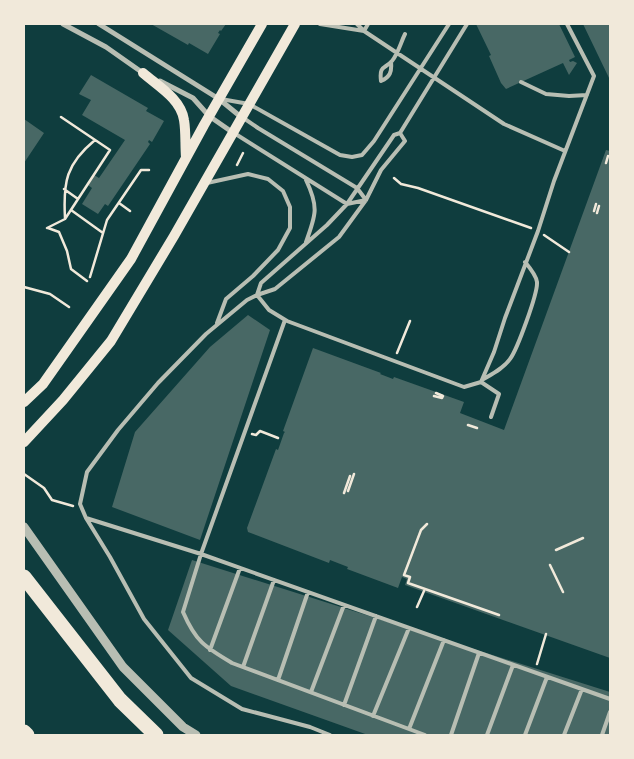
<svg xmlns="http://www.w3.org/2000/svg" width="634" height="759" font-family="'Asap Condensed',sans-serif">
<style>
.building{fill:#486865}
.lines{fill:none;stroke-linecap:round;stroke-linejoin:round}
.path{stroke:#f1e9da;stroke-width:2.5}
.service{stroke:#b8beb3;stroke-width:4}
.minor{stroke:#b8beb3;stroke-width:5}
.tertiary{stroke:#b8beb3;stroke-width:9}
.secondary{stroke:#f1e9da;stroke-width:10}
.motorway{stroke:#f1e9da;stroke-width:15}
</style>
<rect width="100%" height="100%" fill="#0f3d3e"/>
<path class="building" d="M151,24H226L221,31L220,30L218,33L220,34L208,54L189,43L188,45Z
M476,24H559L575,57L569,60L570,62L573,61L577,63L569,75L563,63L506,89L501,83L489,56L491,55Z
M583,24H610V80Z
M91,75L148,108L146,111L164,121L152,142L149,140L148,142L150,144L108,206L105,204L98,214L82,204L92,188L88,185L94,175L99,178L125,140L82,115L91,100L79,94Z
M24,119L44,133L24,163Z
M606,150L610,151V658L405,585L407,579L402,577L398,588L347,569L348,567L330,560L329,563L248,532L247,528L276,449L278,450L284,433L285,432L283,431L313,348L381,373L380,374L393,379L394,377L464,402L460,413L504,430Z
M248,315L270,330L200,540L112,507L135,432L210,347Z
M192,560L610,692V735H368L231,686L168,630Z"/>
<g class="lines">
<path class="path" d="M606,163L608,156
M237,165L243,153
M394,178L401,184L418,188L531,228
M64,189L78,199
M119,203L130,211
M71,210L103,233
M594,211L596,204
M597,213L599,206
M65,218C63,182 66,164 95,140
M47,228L65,219L110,150L61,117
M48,228L59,232L67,251L71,269L87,281
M544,235L569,252
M90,277L107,220L141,170H149
M24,287L50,294L69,307
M397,353L410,321
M434,396L442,398L443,396L436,393
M468,425L477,428
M252,434L256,435L260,431L278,438
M24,474L44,488L52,500L73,506
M348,491L354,474
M344,493L350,476
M427,524L421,530L404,575L410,577L408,583L499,615
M556,550L583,538
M550,565L563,592
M417,607L424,591
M537,664L546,634"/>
<path class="service" d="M320,24L364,31
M357,24L364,31L504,124L565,151
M364,31L368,24
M391,62C392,72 390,77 381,81C379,65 385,69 392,61C398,54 401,42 405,34
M521,82L546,94L569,96L587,95
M221,99L249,104L340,155L352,157L362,155L374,141L449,24
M234,133L347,204L366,200L357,188L258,128L242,117
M207,183L248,174L268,179L283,191L290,207V228L278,250L253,276L226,299L217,323
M306,242C316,215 319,207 306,180
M257,295L269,310L287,321L464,387L481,382L494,352L505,318L538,231L554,181L594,76L567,24
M257,295L261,283L327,225L347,204L394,135L400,133L467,24
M285,320L201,554L183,612C196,642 205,647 232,663L425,735
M482,380C492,374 504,368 510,359C517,350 538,293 537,282C536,275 530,268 525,262
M481,382L499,394L491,417
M86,518L201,554L610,699
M210,650L240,568
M243,667L274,580
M278,680L308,592
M311,692L344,605
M344,705L376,616
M373,716L409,628
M409,729L444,640
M330,735L310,727L242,709L191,678L144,619L110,557L86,518L80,504L87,472L118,430L158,383L206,334L247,300L257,295L275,289L339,237L366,200L381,170L405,141L400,133
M451,735L479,653
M487,735L513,665
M525,735L547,677
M564,735L582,689
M602,735L610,712"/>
<path class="minor" d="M63,24L106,47L143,73
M99,24L219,99L241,117
M160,81L193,98L209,116L232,132"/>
<path class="tertiary" d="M24,527L123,667L183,727L196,735"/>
<path class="secondary" d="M143,73C158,86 181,99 184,120C186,132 185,145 186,157
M24,402L43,384L131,259L204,125L262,24
M24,442L63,400L111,341L174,236L295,24"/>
<path class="motorway" d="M24,577L120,700L156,735
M24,732L27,735"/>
</g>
<rect width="634" height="759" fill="none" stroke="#f1e9da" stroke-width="50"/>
</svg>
